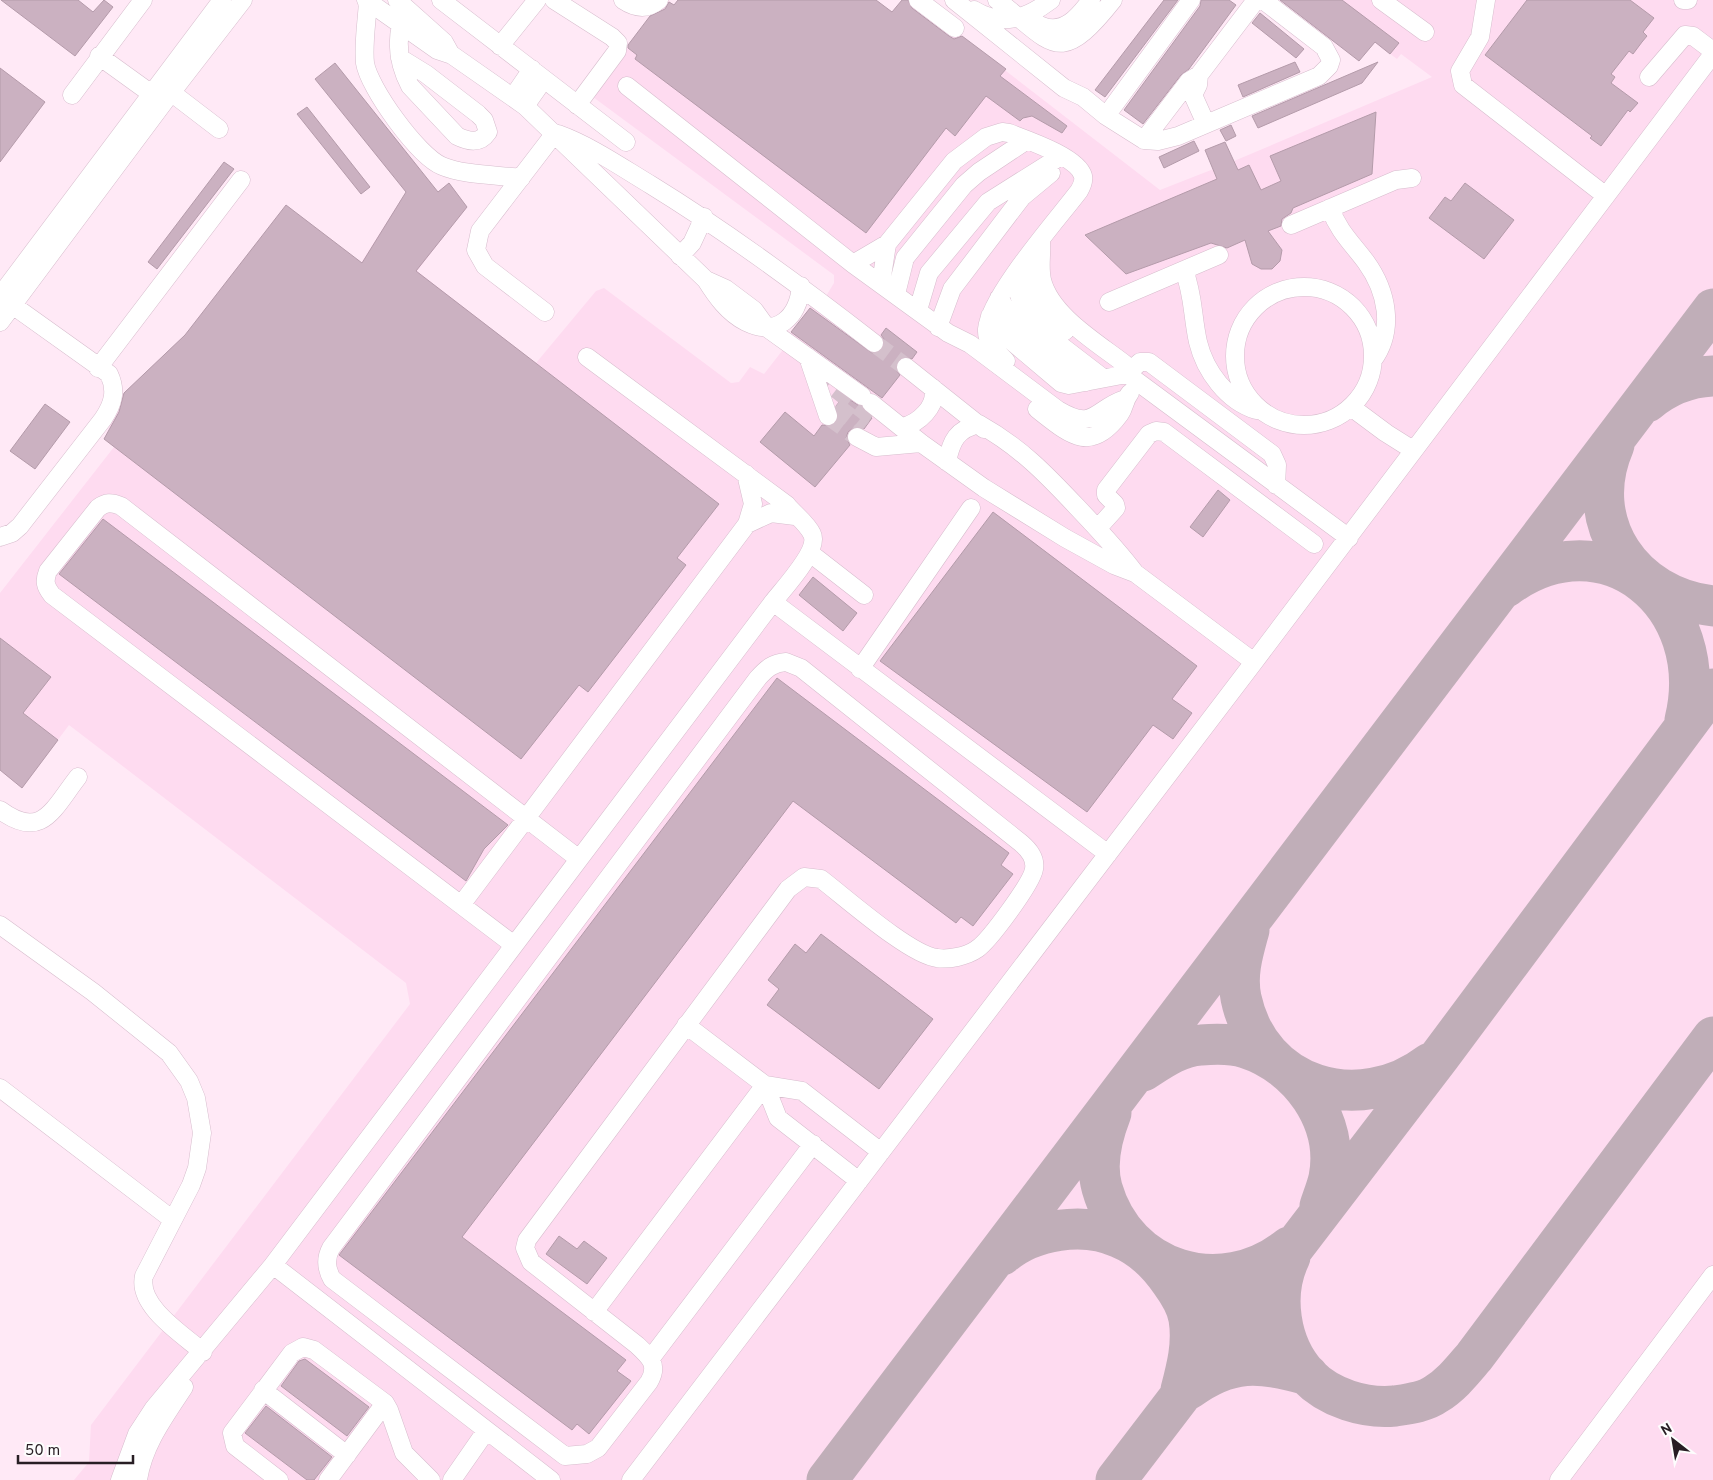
<svg xmlns="http://www.w3.org/2000/svg" width="1713" height="1480" font-family="Overpass,sans-serif">
<style>
.built{fill:#fedbf0}
.lines{fill:none;stroke-linecap:round;stroke-linejoin:round}
.taxiway{stroke:#c0aeb8;stroke-width:41}
.building{fill:#cbb1c1;stroke:#b49baa}
.minor-tunnel{stroke:#d4c0cc;stroke-width:18;stroke-dasharray:18 9;stroke-linecap:butt}
.minor-casing{stroke:#d7bdcd;stroke-width:19}
.minor{stroke:#fff;stroke-width:18}
</style>
<rect width="100%" height="100%" fill="#ffe9f6"/>
<path class="built" d="M663,0H667L674,5L678,0H876L892,12L902,0H914L1160,190L1234,161L1432,77L1401,54L1397,59L1318,0H1713V1480H74L89,1462L91,1425L410,1004L406,983L69,725L22,788L3,773L39,725L23,713L0,742V593L114,447L104,439L124,393L185,335L286,205L361,263L402,198L413,211L449,183L467,207L417,271L536,363L596,291L604,288L731,383L739,382L750,367L764,374L789,342V336L811,306L817,311L834,283V275L593,97L623,56L627,47Z"/>
<g class="lines">
<path class="taxiway" d="M1647,402C1666,386 1688,377 1713,376
M1614,445C1580,523 1633,597 1713,606
M1506,587C1605,514 1713,605 1685,720
M1249,930C1243,952 1236,974 1241,998C1260,1088 1359,1117 1430,1063
M1143,1071C1160,1060 1179,1046 1201,1045C1214,1044 1234,1044 1246,1048C1299,1065 1340,1121 1329,1178C1327,1187 1323,1197 1320,1206
M1111,1113C1102,1136 1095,1163 1102,1188C1126,1272 1221,1301 1289,1247
M1145,1252L1308,1375C1260,1361 1230,1359 1189,1389
M1002,1255C1032,1229 1084,1221 1120,1238C1142,1247 1158,1263 1171,1282C1179,1293 1187,1306 1189,1319C1193,1344 1187,1367 1181,1390
M1290,1257C1272,1294 1279,1345 1308,1376C1329,1398 1365,1409 1395,1406C1408,1404 1425,1402 1436,1394C1451,1385 1462,1371 1474,1357L1713,1037
M827,1480L1713,309
M1116,1480L1440,1056L1713,689"/>
</g>
<path class="building" d="M1,0H78L93,12L104,0L113,7L75,56Z
M678,0H876L892,12L902,0H908L912,8L949,36L954,39L962,36L1006,69L1000,76L1067,126L1062,133L1032,116L1023,118L1020,121L986,96L955,136L946,128L866,233L635,59L637,55L628,48V45L650,16L665,9L669,2L674,5Z
M1164,0H1178L1105,97L1095,90Z
M1201,0H1229L1236,5L1189,69L1181,75L1143,124L1124,110L1200,6Z
M1280,0H1342L1399,43L1390,54L1375,42L1359,61Z
M1527,0H1630L1654,18L1643,32L1647,36L1642,42L1633,54L1629,51L1611,74L1615,77L1611,83L1638,103L1630,112L1628,110L1601,146L1590,138L1592,136L1485,55Z
M1260,13L1304,49L1296,58L1252,23Z
M1295,62L1300,72L1243,97L1238,85Z
M1378,62L1362,83L1258,128L1252,116Z
M335,63L438,192L449,183L467,207L416,271L719,504L677,558L686,565L588,692L579,685L521,759L104,439L119,412L124,393L185,335L286,205L362,263L406,192L315,79Z
M0,68L45,102L0,162Z
M307,107L370,187L361,194L297,114Z
M1376,112L1372,174L1293,208L1291,213L1282,219L1281,226L1268,231L1282,250L1280,261L1272,269H1261L1252,264L1245,240L1227,248L1211,243L1126,274L1085,235L1217,179L1205,150L1225,142L1238,170L1249,165L1261,190L1281,181L1270,156Z
M1231,125L1236,136L1226,141L1220,130Z
M1194,141L1199,151L1164,168L1159,157Z
M224,162L234,169L157,269L148,262Z
M1465,183L1514,220L1484,259L1429,218L1445,197L1451,201Z
M810,308L872,353L883,349L884,339L881,335L886,328L917,352L912,359L903,357L897,361L896,370L900,375L882,398L791,332Z
M844,396L861,407L872,418L864,429L856,426L848,432L846,438L850,445L815,487L760,442L785,412L814,436L822,425L831,426L836,423L838,418L836,406Z
M45,404L70,422L35,469L10,451Z
M1218,490L1230,500L1203,537L1190,527Z
M993,512L1197,666L1172,699L1192,713L1173,739L1153,725L1087,812L880,661Z
M103,519L508,825L484,849L466,881L59,574Z
M813,577L857,613L843,631L799,595Z
M0,638L51,677L23,713L58,740L22,788L0,770Z
M777,678L1009,853L1001,865L1013,874L973,926L961,917L956,923L793,801L462,1237L626,1360L617,1371L631,1381L589,1434L577,1424L572,1430L339,1255Z
M821,934L933,1019L879,1089L767,1005L779,989L768,980L795,944L806,953Z
M559,1236L577,1249L584,1241L607,1258L587,1284L546,1254Z
M305,1359L369,1407L347,1436L281,1386L299,1361Z
M266,1406L332,1457L314,1480H307L245,1433Z"/>
<g class="lines">
<path class="minor-tunnel" d="M874,343L906,367
M815,373L872,417
M836,406L864,428
M828,416L857,437"/>
<g class="minor-casing">
<path id="minor" d="M366,0L437,50L452,55L525,106L706,280C716,296 728,313 746,322C777,337 798,318 801,286
M397,0L444,42L449,51
M441,0L626,142
M554,0L612,37L618,43L617,51L577,105
M623,0C635,8 647,10 659,0
M918,0L955,28
M954,0L1064,88L1083,97L1106,116L1144,140L1158,141L1178,136L1319,76L1329,66L1331,60L1324,47L1263,0
M997,0C1054,44 1058,69 1113,0
M1381,0L1425,32
M1486,0L1480,37L1460,71L1463,85L1606,196
M1683,0H1688
M368,1C367,21 363,43 365,63C369,88 418,156 442,166C463,175 498,175 521,178
M974,10C1002,27 1026,19 1051,0
M1027,19C1033,20 1036,24 1042,26C1064,35 1079,16 1091,0
M500,46L537,0
M99,56L160,100
M400,58L426,74L478,114L484,120L488,132C480,144 469,142 457,136L410,86C400,67 396,46 401,25
M1199,75L1198,85L1193,95L1206,124
M1649,77L1685,35L1693,36L1713,51
M627,86L853,264L948,333L970,344L1058,410C1095,432 1094,409 1125,399
M172,93L219,129
M72,95L143,0
M513,97L532,69
M525,106L544,79
M1106,116L1191,0
M558,134C591,146 621,167 651,185C729,233 802,287 874,343
M1144,140L1189,81L1199,75L1256,0
M1330,208C1339,232 1351,242 1366,262C1387,291 1395,330 1373,360
M1291,225L1396,180L1412,178
M1041,242C1042,255 1039,267 1042,280C1051,316 1098,343 1126,365L1127,374L1349,538
M680,256L692,243L704,217
M1027,260C1033,298 1034,306 1065,331
M853,264L887,244
M1184,270C1194,297 1192,315 1198,342C1205,371 1227,401 1256,410
M1013,277L1023,307L1034,325L1103,378
M706,280L726,289L754,310L767,328L862,396
M881,283L887,244L954,161L986,137L1002,132L1009,133C1027,140 1078,157 1083,176C1084,181 1082,186 1079,191C1057,220 990,296 987,329C986,343 997,352 1006,361
M1235 356a69 69 0 1 1 138 0a69 69 0 1 1-138 0Z
M896,294L905,258L964,185L979,172L1027,140
M0,296L222,0
M999,298L1020,330L1086,382
M1109,302L1219,255
M918,310L929,273L988,202L1061,156
M545,312L485,266L476,250L480,231L555,133
M990,316L1009,339L1061,383L1069,385L1127,374L1140,362H1149L1272,454L1277,465L1276,485
M0,322L164,102L243,0
M938,327L952,289L1022,197L1051,173
M587,357L787,505C794,514 807,523 812,534C820,550 783,589 773,602
M808,357L828,416
M906,367L984,429
M98,368L241,180
M871,403L921,443L984,488L1065,538L1114,565L1135,573L1254,662
M1351,407L1386,433L1413,450
M1037,409C1069,434 1090,455 1120,414C1125,407 1124,400 1130,393
M902,427C918,424 938,406 933,388
M857,437L876,447L921,443
M947,462C951,441 957,429 979,424C1020,447 1045,473 1077,507C1097,528 1117,549 1135,573
M747,524L771,513L795,516
M1098,528L1116,508L1115,504L1106,495V490L1149,434L1156,431L1164,432L1314,544
M0,537L12,533L20,526L103,419C113,404 117,391 109,374L4,299
M810,553L864,595
M786,662L801,668L1021,843C1029,850 1036,858 1034,869C1032,883 989,941 977,949C967,956 949,960 937,958C910,955 846,898 821,879L804,877L788,889L527,1240L525,1248L531,1262L637,1345C650,1357 659,1365 649,1382L598,1448L587,1454L565,1456L332,1279C326,1268 325,1259 331,1248L758,678C767,668 773,663 786,662Z
M860,669L971,508
M0,810C42,841 53,809 78,777
M461,905L747,524L753,504L746,474
M0,925L93,992L169,1053L189,1081L196,1098L202,1133L197,1168L191,1185L144,1276C137,1306 182,1334 203,1352
M514,945L52,595C45,586 44,581 48,571L98,508C106,502 111,502 121,506L579,859
M686,1025L765,1085L802,1091L881,1152
M765,1085L778,1118L859,1181
M0,1088L173,1220
M273,1265L551,1480
M594,1312L765,1085
M651,1358L813,1144
M263,1390L347,1455
M120,1480L137,1434L154,1408L273,1265L773,602L1108,854
M138,1480C143,1445 165,1416 184,1387
M279,1480L235,1446L232,1433L292,1353L303,1347L314,1350L385,1403L389,1410L404,1453L431,1480
M328,1480L385,1403
M452,1480L486,1431
M631,1480L1254,662L1713,54
M1559,1480L1713,1275"/>
</g>
<use href="#minor" class="minor"/>
</g>
<g transform="translate(1673 1440) rotate(329)" stroke="#fdfdfd" stroke-width="4" paint-order="stroke">
<path d="M0-4L9 19L0 12L-9 19Z" fill="#281e24"/>
<text y="-8" font-size="14" font-weight="bold" text-anchor="middle" fill="#281e24">N</text>
</g>
<path d="M18 1455v8h115v-8" fill="none" stroke="#281e24" stroke-width="2.5"/>
<text x="25" y="1455" font-size="15" fill="#281e24" stroke="#fdfdfd" stroke-width="4" paint-order="stroke">50 m</text>
</svg>
